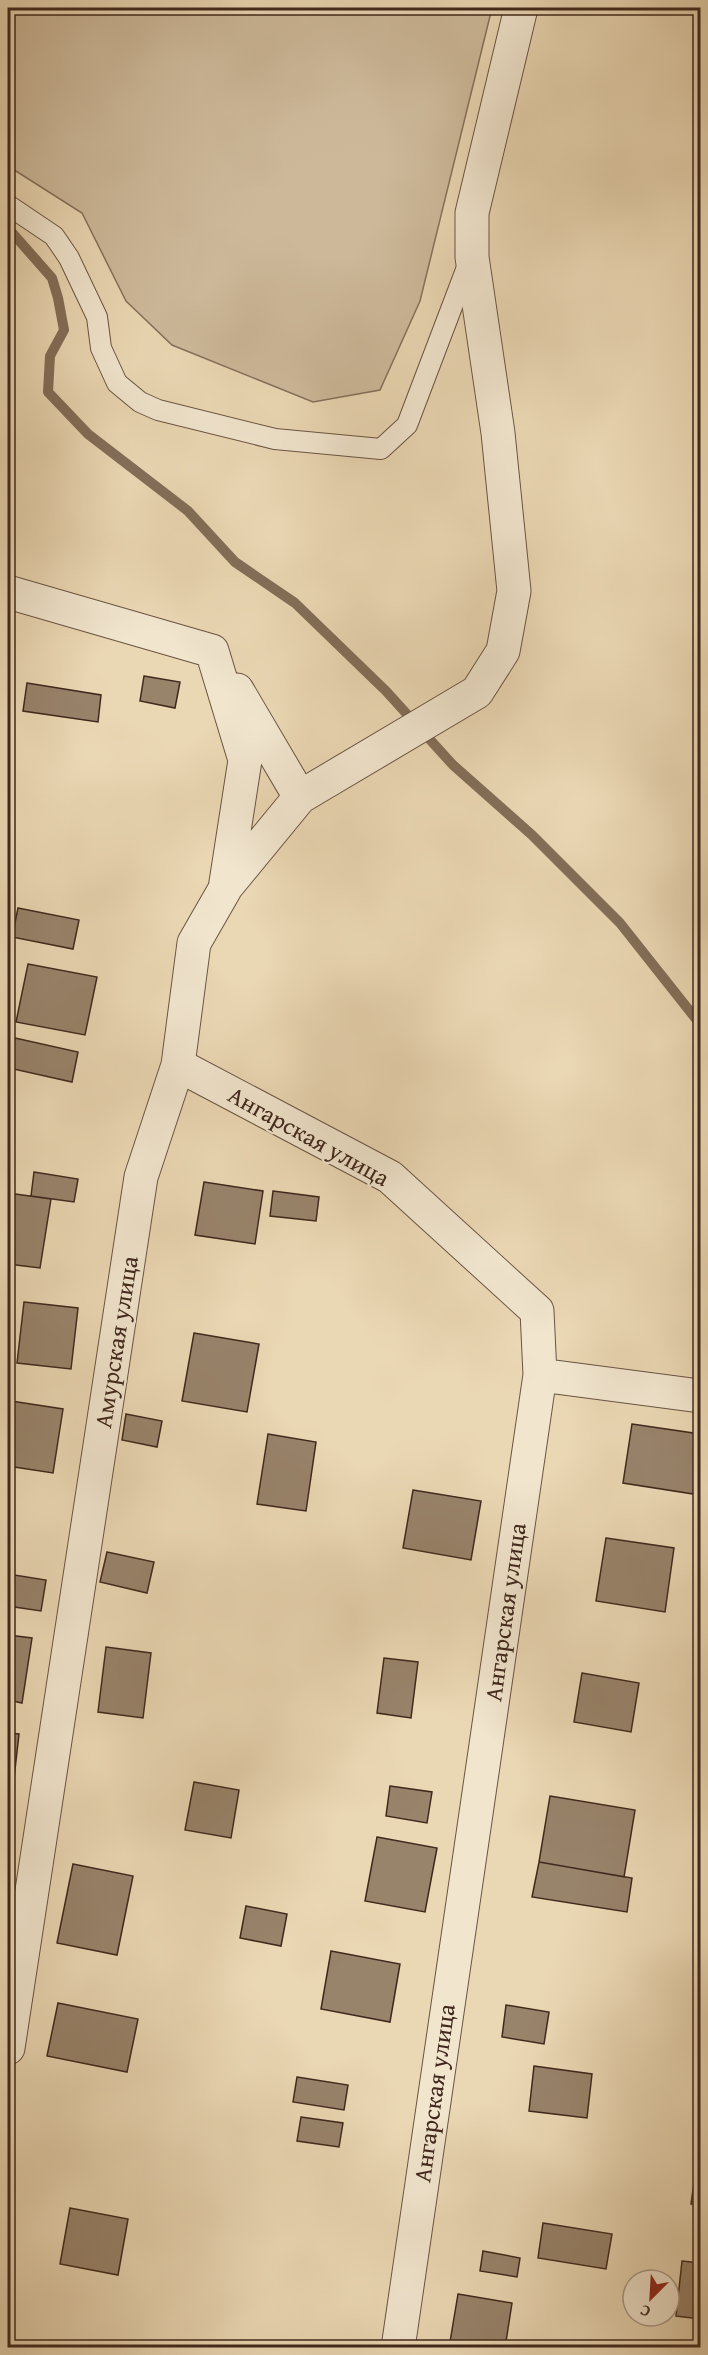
<svg xmlns="http://www.w3.org/2000/svg" width="708" height="2355" font-family="'Gentium Book Plus',serif">
<style>
.green{fill:#cdb99a;stroke:#86705c;stroke-width:1.5}
.lines{fill:none;stroke-linecap:round;stroke-linejoin:round}
.stream{stroke:#836e58;stroke-width:10}
.building{fill:#98836b;stroke:#40281d;stroke-width:1.5}
.lane-casing{stroke:#6a5442;stroke-width:22}
.street-casing{stroke:#6a5442;stroke-width:35}
.lane{stroke:#f1e5ce;stroke-width:20}
.street{stroke:#f1e5ce;stroke-width:33}
.labels{text-anchor:middle;dominant-baseline:central;stroke-width:4.5;stroke-linejoin:round;paint-order:stroke}
.street-label{font-size:24px;fill:#40281d;stroke:#f1e5ce}
</style>
<rect width="100%" height="100%" fill="#ead7b3"/>
<filter id="stains"><feTurbulence type="fractalNoise" baseFrequency=".00333" numOctaves="4"/><feColorMatrix values="0 0 0 0 .2 0 0 0 0 .09 0 0 0 0 .02 0 0 0 .5 -.17"/></filter>
<radialGradient id="worn" r=".72"><stop offset=".6" stop-color="#630" stop-opacity="0"/><stop offset="1" stop-color="#630" stop-opacity=".3"/></radialGradient>
<path class="green" d="M8,8H492L420,301L380,390L313,402L172,345L126,301L82,213L8,166Z"/>
<g class="lines">
<path class="stream" d="M8,228L52,278L58,298L64,330L50,356L48,392L88,434L188,511L235,562L295,603L386,691L453,765L532,835L620,923L700,1024"/>
</g>
<path class="building" d="M144,676L180,682L175,708L140,701Z
M27,683L101,695L98,722L23,711Z
M18,908L79,920L73,949L12,937Z
M28,964L97,977L85,1035L16,1022Z
M15,1038L78,1052L72,1082L9,1068Z
M34,1172L78,1179L74,1202L31,1196Z
M204,1182L263,1191L255,1244L195,1235Z
M273,1191L319,1197L316,1221L270,1216Z
M8,1193L51,1199L40,1268L8,1264Z
M24,1302L78,1308L71,1369L17,1363Z
M194,1333L259,1344L247,1412L182,1401Z
M11,1401L63,1409L53,1473L8,1466V1423Z
M126,1414L162,1421L157,1447L122,1440Z
M632,1424L700,1434V1495L623,1483Z
M268,1434L316,1442L306,1511L257,1504Z
M413,1490L481,1501L471,1560L403,1548Z
M606,1538L674,1548L665,1612L596,1601Z
M107,1552L154,1562L147,1593L100,1582Z
M8,1574L46,1580L41,1611L8,1606Z
M8,1635L32,1638L22,1703L8,1700Z
M106,1647L151,1653L143,1718L98,1712Z
M384,1658L418,1662L411,1718L377,1713Z
M582,1673L639,1683L631,1732L574,1722Z
M8,1733L19,1734L11,1805L8,1804Z
M194,1782L239,1790L231,1838L185,1830Z
M390,1786L432,1792L427,1823L386,1816Z
M550,1796L635,1810L624,1877L539,1862Z
M377,1837L437,1848L425,1912L365,1901Z
M539,1862L632,1878L627,1912L532,1897Z
M73,1864L133,1876L117,1955L57,1943Z
M246,1906L287,1914L281,1946L240,1938Z
M331,1951L400,1964L390,2022L321,2009Z
M58,2003L138,2019L127,2072L47,2056Z
M506,2005L549,2012L544,2044L502,2037Z
M534,2066L592,2074L587,2118L529,2111Z
M297,2077L348,2085L344,2110L293,2102Z
M301,2117L343,2123L339,2147L297,2141Z
M697,2161H700V2206L691,2204Z
M70,2208L128,2219L118,2275L60,2264Z
M543,2223L612,2234L606,2269L538,2258Z
M483,2251L520,2258L517,2277L480,2271Z
M682,2261L700,2263V2319L676,2316Z
M458,2294L512,2303L505,2348H449Z"/>
<g class="lines">
<g class="lane-casing">
<path id="lane" d="M8,205L54,236L69,258L97,317L101,348L117,383L140,402L158,410L275,439L381,449L407,425L469,262"/>
</g>
<g class="street-casing">
<path id="street" d="M8,592L212,651
M237,690L300,797
M226,887L300,797L477,692L503,651L514,591L498,433L472,257V213L521,8
M178,1065L390,1177L537,1311L540,1375L398,2348
M540,1375L700,1396
M8,2048L141,1177L178,1065L194,943L225,889L245,760L212,651"/>
</g>
<use href="#lane" class="lane"/>
<use href="#street" class="street"/>
</g>
<g class="labels">
<g class="street-label">
<text transform="translate(309 1136) rotate(29)">Ангарская улица</text>
<text transform="translate(116 1342) rotate(-81)">Амурская улица</text>
<text transform="translate(505 1612) rotate(-82)">Ангарская улица</text>
<text transform="translate(434 2093) rotate(-82)">Ангарская улица</text>
</g>
</g>
<rect width="708" height="2355" fill="none" stroke="#ead7b3" stroke-width="30"/>
<rect x="9" y="9" width="690" height="2337" fill="none" stroke="#40281d" stroke-width="3"/>
<rect x="15" y="15" width="678" height="2325" fill="none" stroke="#40281d" stroke-width="1.5"/>
<g transform="translate(651 2298) rotate(204)"><circle r="28" fill="#f1e5ce" stroke="#aa9987" stroke-width="1.5"/>
<path d="M0-4.5L10 22L0 15L-10 22Z" fill="#8f2418"/>
<text y="-9" font-size="16" font-weight="bold" text-anchor="middle" fill="#40281d">С</text>
</g>
<rect width="100%" height="100%" filter="url(#stains)"/>
<rect width="100%" height="100%" fill="url(#worn)"/>
</svg>
